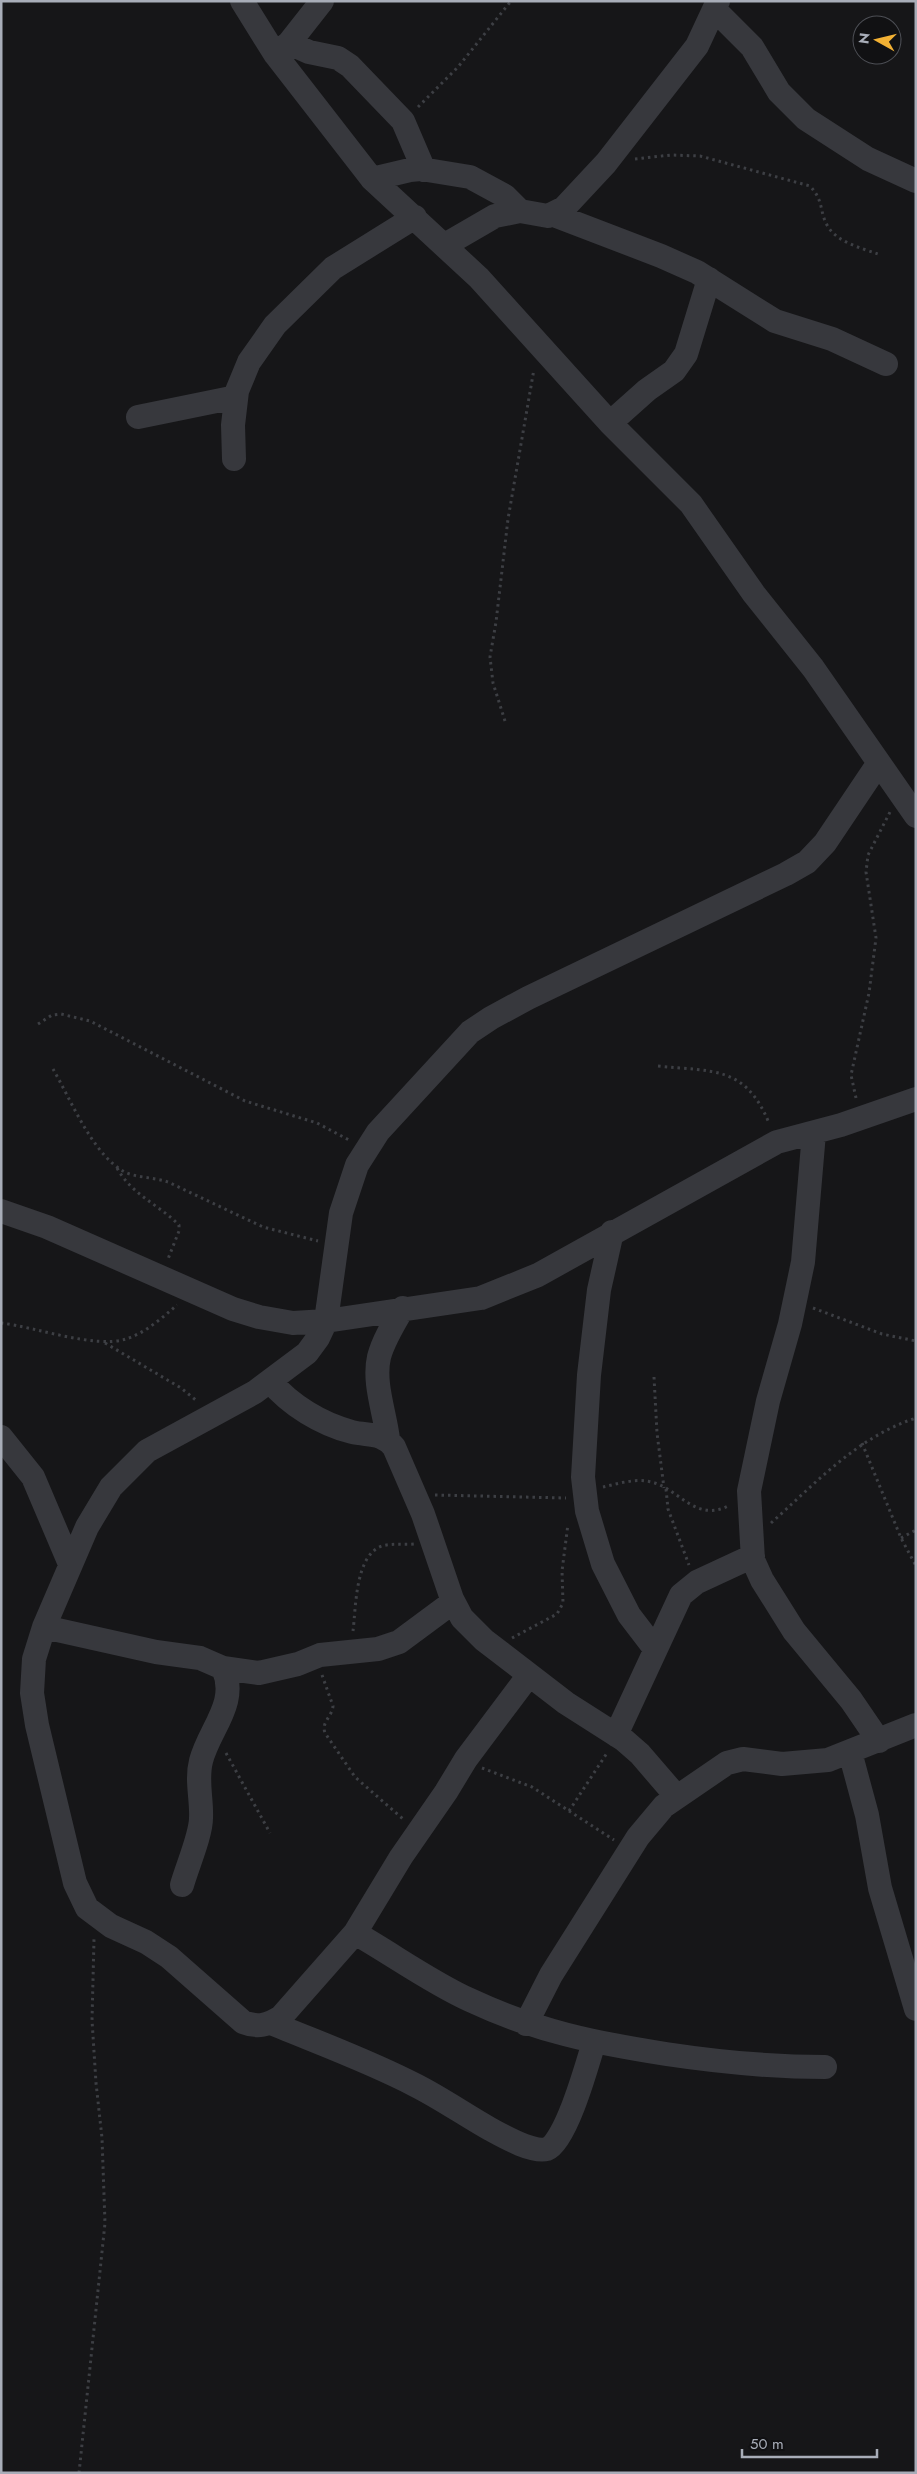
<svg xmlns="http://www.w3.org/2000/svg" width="917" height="2474" font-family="Jost,sans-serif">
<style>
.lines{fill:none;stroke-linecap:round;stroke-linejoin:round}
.path{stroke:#3d3f44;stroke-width:3;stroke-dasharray:2.5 4;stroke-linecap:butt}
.minor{stroke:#37383d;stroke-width:24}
</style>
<rect width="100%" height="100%" fill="#161618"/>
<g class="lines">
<path class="path" d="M418,107L458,67L511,1
M635,159L671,155L700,156L810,186C824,201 819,210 827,225C836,242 861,248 878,254
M505,721L493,683L490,657L496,622L508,519L534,369
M38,1024L52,1015L61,1014L90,1021L245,1101L317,1123L349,1140
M658,1066C713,1072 745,1065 769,1123
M53,1069C71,1100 92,1153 123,1171C135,1178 154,1177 168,1182L263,1227L318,1241
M856,1098L851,1075L869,993L876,938L866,872L868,855L890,812
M117,1168C132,1195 158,1204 179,1225V1231L168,1259
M813,1308L882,1334L916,1341
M1,1323C35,1327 96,1349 126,1339C145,1333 162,1318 177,1305
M105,1343L181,1388L197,1401
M654,1377L657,1433L664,1488
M862,1443L901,1538L916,1566
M603,1487C616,1484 633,1479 646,1481C677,1484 694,1525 730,1505
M666,1489L668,1509L689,1565
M435,1495L566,1498
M771,1523C816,1483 857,1437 916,1418
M901,1538L916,1530
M353,1631C356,1608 355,1555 382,1546C392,1543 403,1545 414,1544
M512,1638L557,1614L563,1603L562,1571L568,1524
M322,1675L333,1706C332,1717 321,1722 325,1733L355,1777L403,1819
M226,1753L270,1833
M482,1768L532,1787L614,1840
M569,1811L607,1753
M79,2473L105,2223L102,2138L96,2083L92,2020L94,1939"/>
<path class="minor" d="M242,1L275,54L372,179L479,278L610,423L691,504L754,594L813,668L916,816
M715,10L752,47L779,92L806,119L868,159L916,181
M289,43L322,1
M275,54L289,43L309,52L338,58L350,66L403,121L424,170
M372,179L410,170L421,169L470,177L505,196L520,211
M554,215L661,256L697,272L775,321L832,339L886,364
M445,245L495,216L520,211L548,216L564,208L606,163L697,46L718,1
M138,417L236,397
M610,423L647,390L674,371L686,354L709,279
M234,459L233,425L237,391L249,362L275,325L333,268L415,217
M814,1133L803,1262L790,1324L768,1401L749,1491L753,1560L762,1580L794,1631L851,1700L879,1741
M1,1211L47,1227L233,1309L259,1317L293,1323L326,1321L481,1298L538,1275L777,1142L841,1125L916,1099
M612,1232L599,1290L589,1375L583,1477L587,1511L603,1564L629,1615L655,1649
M270,1381C290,1405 321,1424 352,1432C369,1436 382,1432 394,1447L423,1514L452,1599L462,1618L484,1640L566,1703L624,1740L640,1754L677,1797
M1,1437L33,1477L70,1564
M388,1439C385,1413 373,1383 379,1357C383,1341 394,1323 403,1308
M44,1627L156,1652L200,1658L223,1668C239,1703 209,1729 201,1761C196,1780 202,1799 201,1818C201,1835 187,1867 182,1885
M223,1668L259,1673L298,1664L320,1655L378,1649L399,1642L453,1602
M529,1675L466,1759L446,1792L401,1857L355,1933L281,2017C268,2025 258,2028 243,2022L169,1957L146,1942L111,1926L87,1908L75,1883L37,1725L32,1693L34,1659L44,1627L87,1527L111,1487L147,1451L255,1392L307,1353L318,1338L326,1321L341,1213L357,1165L378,1132L470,1032L491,1018L528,998L786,874L807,862L825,843L878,764
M616,1735L681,1595L697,1582L753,1556
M850,1752L867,1815L880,1888L916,2009
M355,1933C392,1954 432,1983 470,2000C536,2031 595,2043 666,2054C719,2062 771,2067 825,2067
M271,2023C319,2043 369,2061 415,2085C441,2098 465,2115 490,2129C503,2136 532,2153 547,2149C566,2142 588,2062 594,2042
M526,2024L551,1975L638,1837L664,1806L727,1763L743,1759L782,1764L828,1760L916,1725"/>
</g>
<rect width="917" height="2474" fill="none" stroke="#a8adb8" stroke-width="5"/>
<g transform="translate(877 40) rotate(278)"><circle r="24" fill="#111113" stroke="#4d4f55"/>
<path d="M0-4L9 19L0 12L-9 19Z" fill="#f2b134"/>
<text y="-8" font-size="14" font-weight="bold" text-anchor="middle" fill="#a8adb8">N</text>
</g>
<path d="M742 2449v8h135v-8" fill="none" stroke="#a8adb8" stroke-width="2.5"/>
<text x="750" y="2449" font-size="15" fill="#a8adb8" stroke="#111113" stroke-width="4" paint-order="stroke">50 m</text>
</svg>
